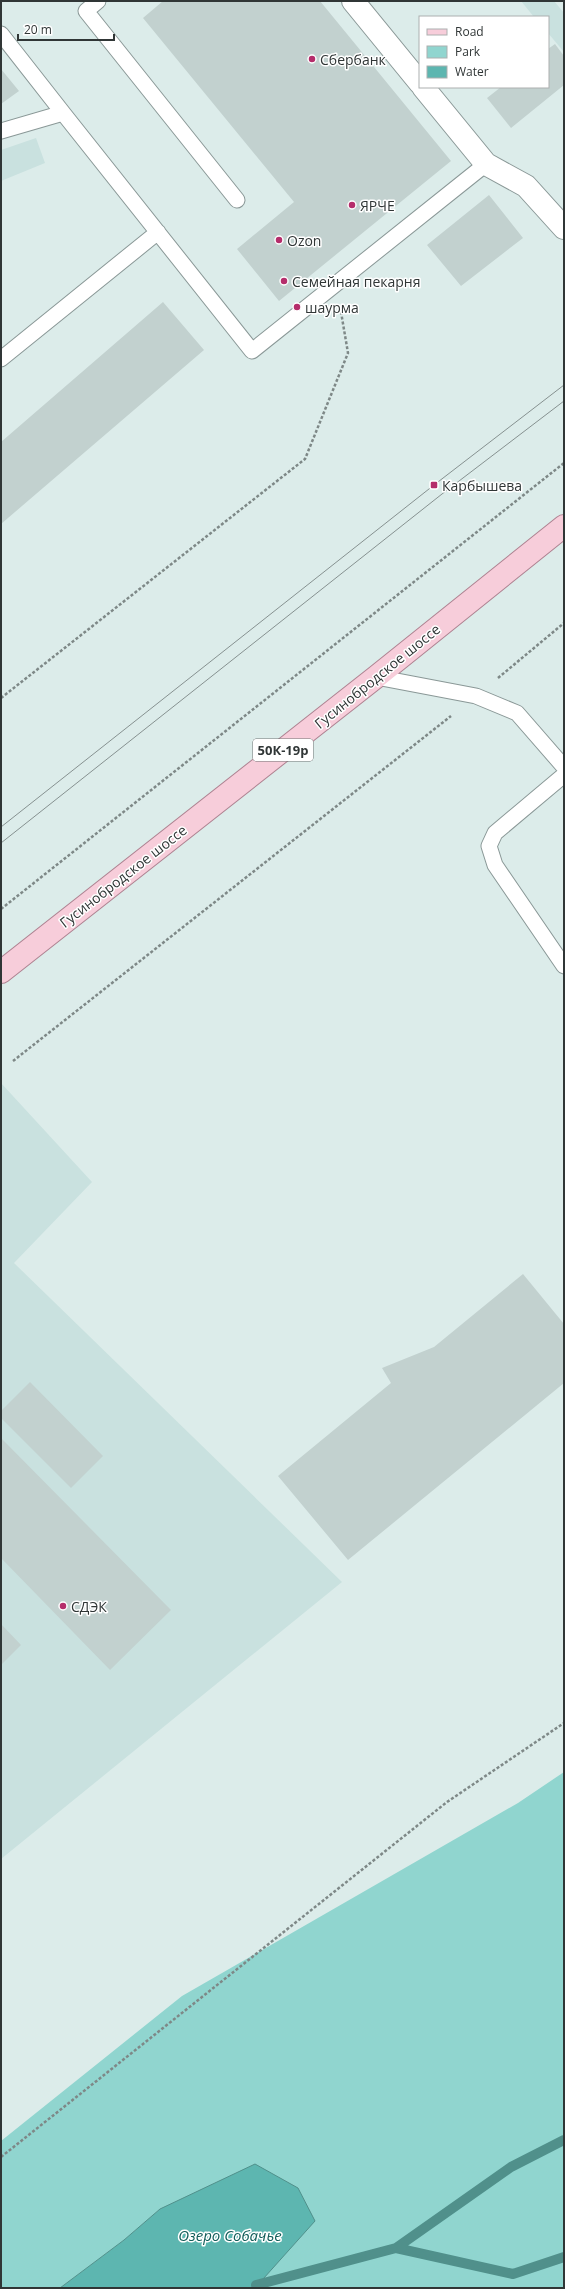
<svg xmlns="http://www.w3.org/2000/svg" width="565" height="2289" font-family="'Open Sans',sans-serif">
<style>
.built{fill:#c9e1df}
.green{fill:#90d5cf}
.water{fill:#5db6b0;stroke:#50908b}
.lines{fill:none;stroke-linecap:round;stroke-linejoin:round}
.stream{stroke:#50908b;stroke-width:10}
.building{fill:#c2d1cf}
.service-casing{stroke:#8a9897;stroke-width:17}
.minor-casing{stroke:#8a9897;stroke-width:24}
.primary-casing{stroke:#ae8291;stroke-width:24}
.path{stroke:#7e8887;stroke-width:2.5;stroke-dasharray:3 2;stroke-linecap:butt}
.service{stroke:#fff;stroke-width:15}
.minor{stroke:#fff;stroke-width:22}
.primary{stroke:#f7cdda;stroke-width:22}
.tram{stroke:#869190;stroke-width:1}
.poi-dot{fill:#b52d6b;stroke:#fff;stroke-width:1.5}
.labels{text-anchor:middle;dominant-baseline:central;stroke-width:3;stroke-linejoin:round;paint-order:stroke}
.shield{fill:#fff;stroke:#6e7272;stroke-width:1}
.shield-label{font-size:13px;font-weight:bold;fill:#303636}
.poi-label{font-size:14px;fill:#303636;stroke:#fff;text-anchor:start}
.street-label{font-size:14px;fill:#303636;stroke:#fff}
.water-label{font-size:15px;font-style:italic;fill:#115d59;stroke:#fff}
</style>
<rect width="100%" height="100%" fill="#dcecea"/>
<path class="built" d="M521,1H554L564,13V52L548,33V17H534Z
M36,138L45,163L1,181V150Z
M1,1083L92,1182L14,1263L342,1582L1,1859Z"/>
<path class="green" d="M564,1772V2288H252L160,2209L124,2240L60,2288H1V2141L182,1996L518,1803Z"/>
<path class="water" d="M255,2164L298,2188L315,2221L255,2288H60L124,2240L160,2209Z"/>
<g class="lines">
<path class="stream" d="M396,2248L511,2167L564,2140
M256,2285L396,2248L513,2274L564,2257"/>
</g>
<path class="building" d="M163,1H320L451,161L279,301L237,249L294,202L143,18Z
M555,44L564,56V85L511,128L487,98L501,87H548V49Z
M1,69L19,91L1,104Z
M489,195L523,238L461,286L427,245Z
M163,302L204,350L1,524V442Z
M523,1274L564,1324V1383L348,1560L278,1476L391,1383L382,1368L434,1347Z
M30,1382L103,1456L71,1488L1,1418V1411Z
M1,1438L171,1610L110,1670L1,1558Z
M1,1624L21,1645L1,1665Z"/>
<g class="lines">
<g class="service-casing">
<path id="service" d="M98,1L86,11L237,200
M1,34L63,113
M1,131L63,113L252,351L486,164
M1,359L158,232
M376,677L476,696L517,713L564,767
M564,775L495,833L489,846L495,865L564,966"/>
</g>
<g class="minor-casing">
<path id="minor" d="M353,1L420,83
M423,87L486,164L526,186L564,228"/>
</g>
<g class="primary-casing">
<path id="primary" d="M1,972L376,677L564,526"/>
</g>
<path class="path" d="M498,678L564,623
M1,698L305,459L348,353L341,312
M1,909L564,463
M13,1061L451,716
M1,2157L447,1802L564,1723"/>
<use href="#service" class="service"/>
<use href="#minor" class="minor"/>
<use href="#primary" class="primary"/>
<path class="tram" d="M1,827L434,485L564,385
M1,843L442,494L564,401"/>
</g>
<g class="poi-dot">
<circle cx="312" cy="59" r="4"/>
<circle cx="352" cy="205" r="4"/>
<circle cx="279" cy="240" r="4"/>
<circle cx="284" cy="281" r="4"/>
<circle cx="297" cy="307" r="4"/>
<rect x="430" y="481" width="8" height="8" rx="2"/>
<circle cx="63" cy="1606" r="4"/>
</g>
<g class="labels">
<rect class="shield" x="253" y="739" width="60" height="22" rx="3"/>
<g class="shield-label">
<text x="283" y="750">50К-19р</text>
</g>
<g class="poi-label">
<text x="320" y="59">Сбербанк</text>
<text x="360" y="205">ЯРЧЕ</text>
<text x="287" y="240">Ozon</text>
<text x="292" y="281">Семейная пекарня</text>
<text x="305" y="307">шаурма</text>
<text x="442" y="485">Карбышева</text>
<text x="71" y="1606">СДЭК</text>
</g>
<g class="street-label">
<text transform="translate(377 676) rotate(-39)">Гусинобродское шоссе</text>
<text transform="translate(123 876) rotate(-38)">Гусинобродское шоссе</text>
</g>
<g class="water-label">
<text x="230" y="2235">Озеро Собачье</text>
</g>
</g>
<rect width="565" height="2289" fill="none" stroke="#303636" stroke-width="4"/>
<rect x="419" y="16" width="130" height="72" fill="#ffffff" stroke="#acafaf"/>
<rect x="427" y="29" width="20" height="6" fill="#f7cdda" stroke="#acafaf"/>
<text x="455" y="36" font-size="12" fill="#303636">Road</text>
<rect x="427" y="46" width="20" height="12" fill="#90d5cf" stroke="#acafaf"/>
<text x="455" y="56" font-size="12" fill="#303636">Park</text>
<rect x="427" y="66" width="20" height="12" fill="#5db6b0" stroke="#acafaf"/>
<text x="455" y="76" font-size="12" fill="#303636">Water</text>
<path d="M18 34v6h96v-6" fill="none" stroke="#303636" stroke-width="2"/>
<text x="24" y="34" font-size="12" fill="#303636" stroke="#ffffff" stroke-width="3" paint-order="stroke">20 m</text>
</svg>
